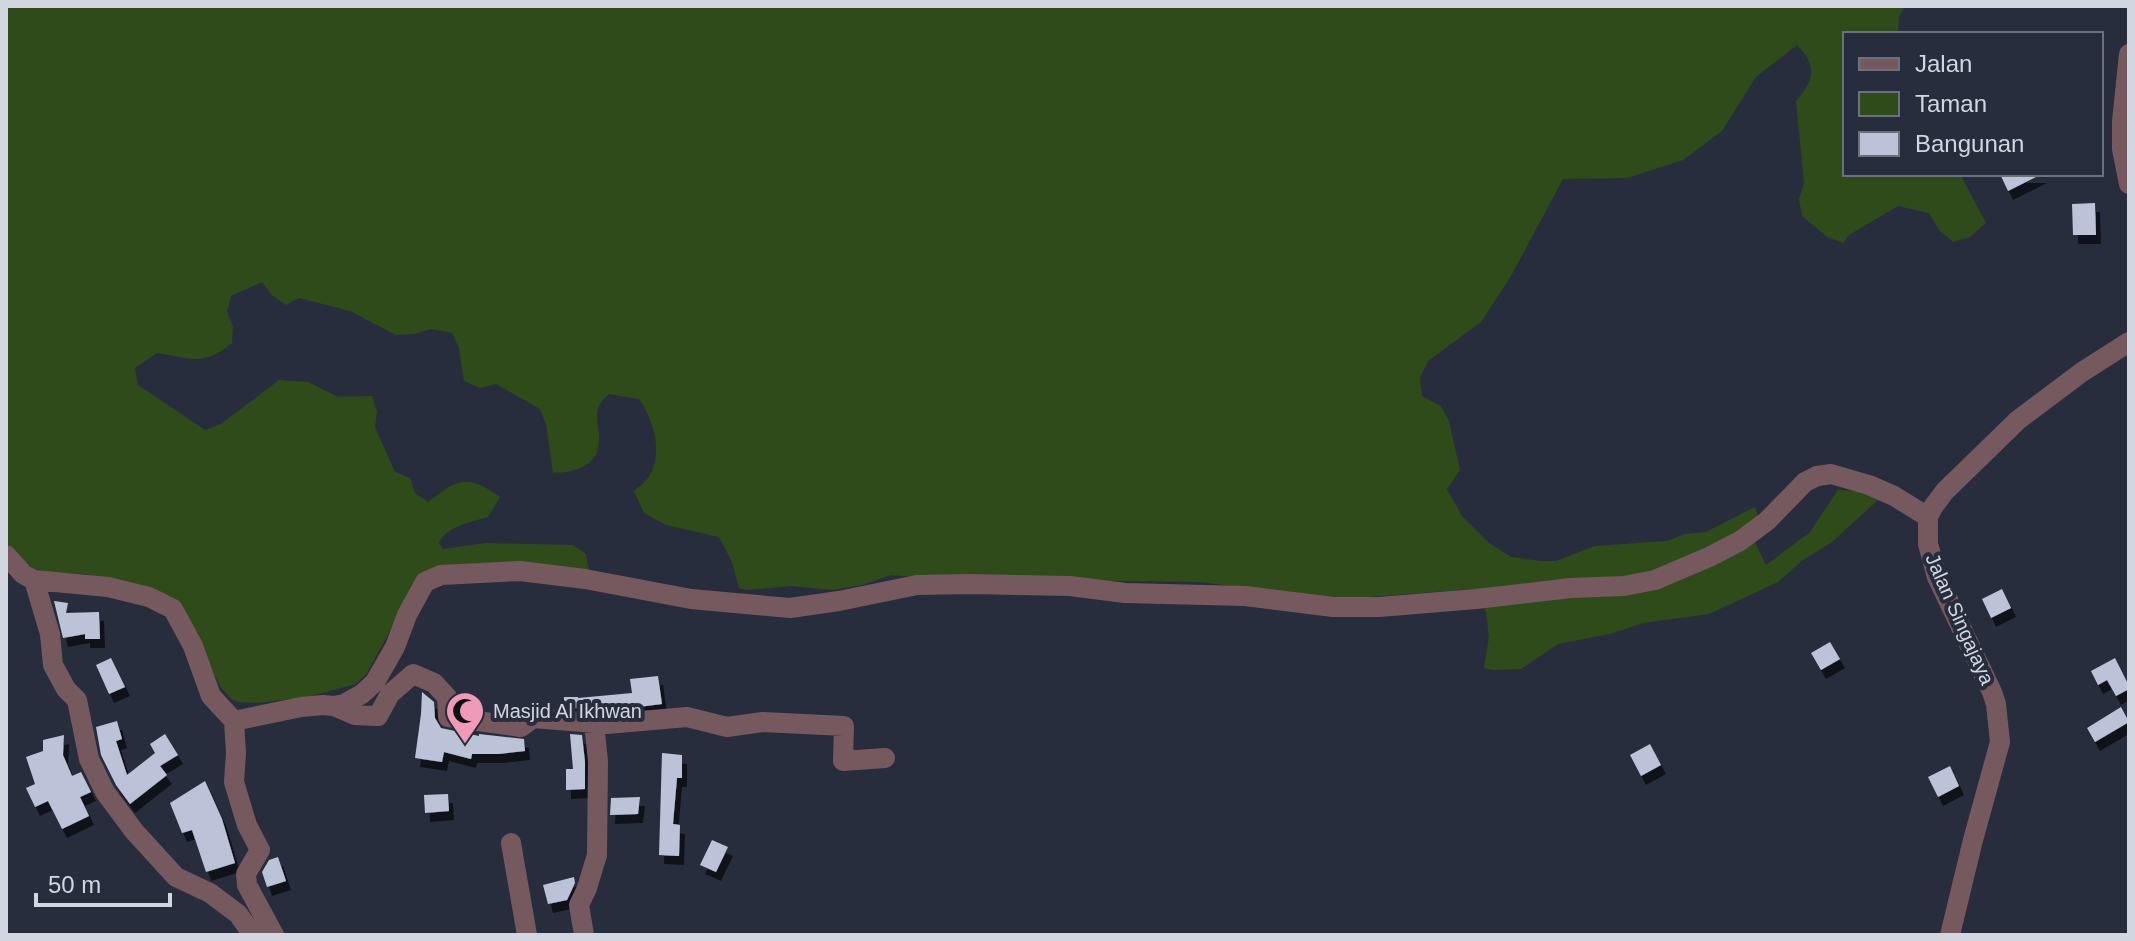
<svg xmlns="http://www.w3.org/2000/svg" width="2135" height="941" font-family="Arial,sans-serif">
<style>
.green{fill:#304b1a}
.building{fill:#bcc3d9;filter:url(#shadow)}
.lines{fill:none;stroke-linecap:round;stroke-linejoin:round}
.minor{stroke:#76595e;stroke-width:20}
.labels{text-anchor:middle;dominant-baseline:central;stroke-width:8;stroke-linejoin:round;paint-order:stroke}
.street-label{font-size:20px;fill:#d2d6e1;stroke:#282d3e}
.poi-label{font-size:20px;fill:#d2d6e1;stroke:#282d3e;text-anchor:start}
</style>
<defs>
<filter id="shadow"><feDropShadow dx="5" dy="9" stdDeviation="0" flood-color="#0009"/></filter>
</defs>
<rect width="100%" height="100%" fill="#282d3e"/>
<path class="green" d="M6,6H1905L1899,17L1898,34H1845V174H1960L1986,223L1970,237L1953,242L1939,230L1929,213L1898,206L1849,235L1843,243L1827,237L1802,216L1799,199L1804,183L1796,101C1815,80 1817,65 1797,45L1756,77L1722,131L1683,160L1627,178L1563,179L1511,276L1481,322L1428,361L1420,378L1422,396L1441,406L1449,421L1460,470L1447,489L1462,516L1489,543L1511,557L1540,561H1556L1595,546L1667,541L1685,534L1706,532L1755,507L1759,520L1748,529L1766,565L1810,532L1838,490L1860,491L1878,500L1832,542L1803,560L1778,582L1709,614L1643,623L1610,634L1558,644L1521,669L1492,670L1484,668L1489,637L1486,612L1472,589L1344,599L1200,582L941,579L891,575L862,585L832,590L791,586L747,590L739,588L732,562L719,537L666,525L644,513L634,491C639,487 644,483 648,478C664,454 654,420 639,399L609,394C604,399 599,403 598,409C595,421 600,430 599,441C598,467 575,472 553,473L546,424L540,409L496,384L480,388L464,381L459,348L452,333L431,329L414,334L396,335L350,311L299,298L286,305L272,295L262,282L231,296L227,312L233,327L232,343C203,367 191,358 157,353L135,368L138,385L205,430L221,424L279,380L308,382L338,397L372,396L377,411L375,427L395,472L410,478L415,493L428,502C458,479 467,473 500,497L488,517C472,522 446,526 439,543L443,549L486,543L573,545L586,554L589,572L429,573L392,627L367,673L356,684L307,697L258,703L239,702L231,699L220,686L190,624L121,583L86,574L52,573L35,569L21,560L6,542Z"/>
<path class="building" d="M2000,174H2042L2008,191Z
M2095,203L2096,235H2073L2072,204Z
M2002,589L2011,608L1991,618L1982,599Z
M54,601L68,603L66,613L99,612L100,639H85V634L63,638Z
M1830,642L1840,659L1821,670L1811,653Z
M111,658L125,687L109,694L96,665Z
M2115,658L2129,686V689L2116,696L2107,680L2098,685L2091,671Z
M658,676L662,704L607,711L564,707V697H578V698L632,693L630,679Z
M422,692L434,702L435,718L441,728L479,736V734L524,739L525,751L498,754H472L471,759L444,752L442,762L415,758L421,714Z
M2121,707L2129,722L2095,742L2087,728Z
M117,721L122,739L116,741L127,775L155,753L150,744L165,734L178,755L160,766L167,775L130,804L116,785L101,755L96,727Z
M570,734L582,735L585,762V789L566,790V769H573Z
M64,735L63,755L72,776L81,772L91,792L80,797L89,816L62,829L48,801L35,807L26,788L35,784L26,757L43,751V740Z
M1650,744L1661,765L1641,776L1630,755Z
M662,753L682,755V778H677L673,824L680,825L679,856L659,855Z
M1950,766L1959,786L1938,797L1928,777Z
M205,781L222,819L235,863L206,872L192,830L182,833L170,803Z
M448,794L449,811L425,813L424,795Z
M640,797L638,814L610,815L611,798Z
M712,840L728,847L716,872L700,865Z
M278,857L286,881L267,887L262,872L269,860Z
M574,877L575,883L567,900L548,904L543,885Z"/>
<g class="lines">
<path class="minor" d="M2129,54L2122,121V149L2129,184
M6,555L23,574L34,580L108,587L149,597L173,609L193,646L211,696L234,721L301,707L323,705L334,706L344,704L362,694L375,682L395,647L407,615L425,582L441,575L520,571L585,579L691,599L790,608L839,601L917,585L970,584L1070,586L1125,593L1245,596L1333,607H1379L1476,599L1571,588L1624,586L1655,580L1709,557L1740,541L1767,521L1805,482L1817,476L1831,474L1869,485L1894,496L1928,517
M34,580L50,634L53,665L66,689L77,700L89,759L105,792L134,831L176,877L210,893L238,914L253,935
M334,706L355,715L378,716L390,694L413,674L434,683L447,697L448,717L521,727L533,718L607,724L687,717L727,727L763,722L844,726L843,761L885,758
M234,721L236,753L234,782L247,825L260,850L246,874L247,885L274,935
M511,843L527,935
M584,935L579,905L587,888L597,855L598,761L594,723
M1950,935L1973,840L2000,742L1996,704L1992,692L1937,577L1928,544V517L1933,507L1945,491L2018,420L2082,372L2129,342"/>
</g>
<defs>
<g id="mosque-pin" transform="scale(2)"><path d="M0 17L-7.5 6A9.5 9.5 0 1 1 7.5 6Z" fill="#ef9ab8" stroke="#282d3e"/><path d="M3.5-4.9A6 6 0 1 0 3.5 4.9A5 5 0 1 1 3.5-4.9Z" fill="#111"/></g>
</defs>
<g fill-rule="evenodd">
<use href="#mosque-pin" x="465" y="711"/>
</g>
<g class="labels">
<g class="street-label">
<text transform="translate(1960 619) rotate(66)">Jalan Singajaya</text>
</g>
<g class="poi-label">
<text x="493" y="711">Masjid Al Ikhwan</text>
</g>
</g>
<rect width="2135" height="941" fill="none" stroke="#d2d6e1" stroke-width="16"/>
<rect x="1843" y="32" width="260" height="144" fill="#282d3e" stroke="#6c717f" stroke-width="2"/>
<rect x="1859" y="58" width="40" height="12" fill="#76595e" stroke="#6c717f" stroke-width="2"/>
<text x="1915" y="72" font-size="24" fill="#d2d6e1">Jalan</text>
<rect x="1859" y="92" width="40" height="24" fill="#304b1a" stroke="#6c717f" stroke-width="2"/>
<text x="1915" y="112" font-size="24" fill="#d2d6e1">Taman</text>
<rect x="1859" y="132" width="40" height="24" fill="#bcc3d9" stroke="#6c717f" stroke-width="2"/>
<text x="1915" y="152" font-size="24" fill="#d2d6e1">Bangunan</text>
<path d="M36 893v12h134v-12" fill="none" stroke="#d2d6e1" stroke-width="4"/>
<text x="48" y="893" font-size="24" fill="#d2d6e1" stroke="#282d3e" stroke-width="6" paint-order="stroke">50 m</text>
</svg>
